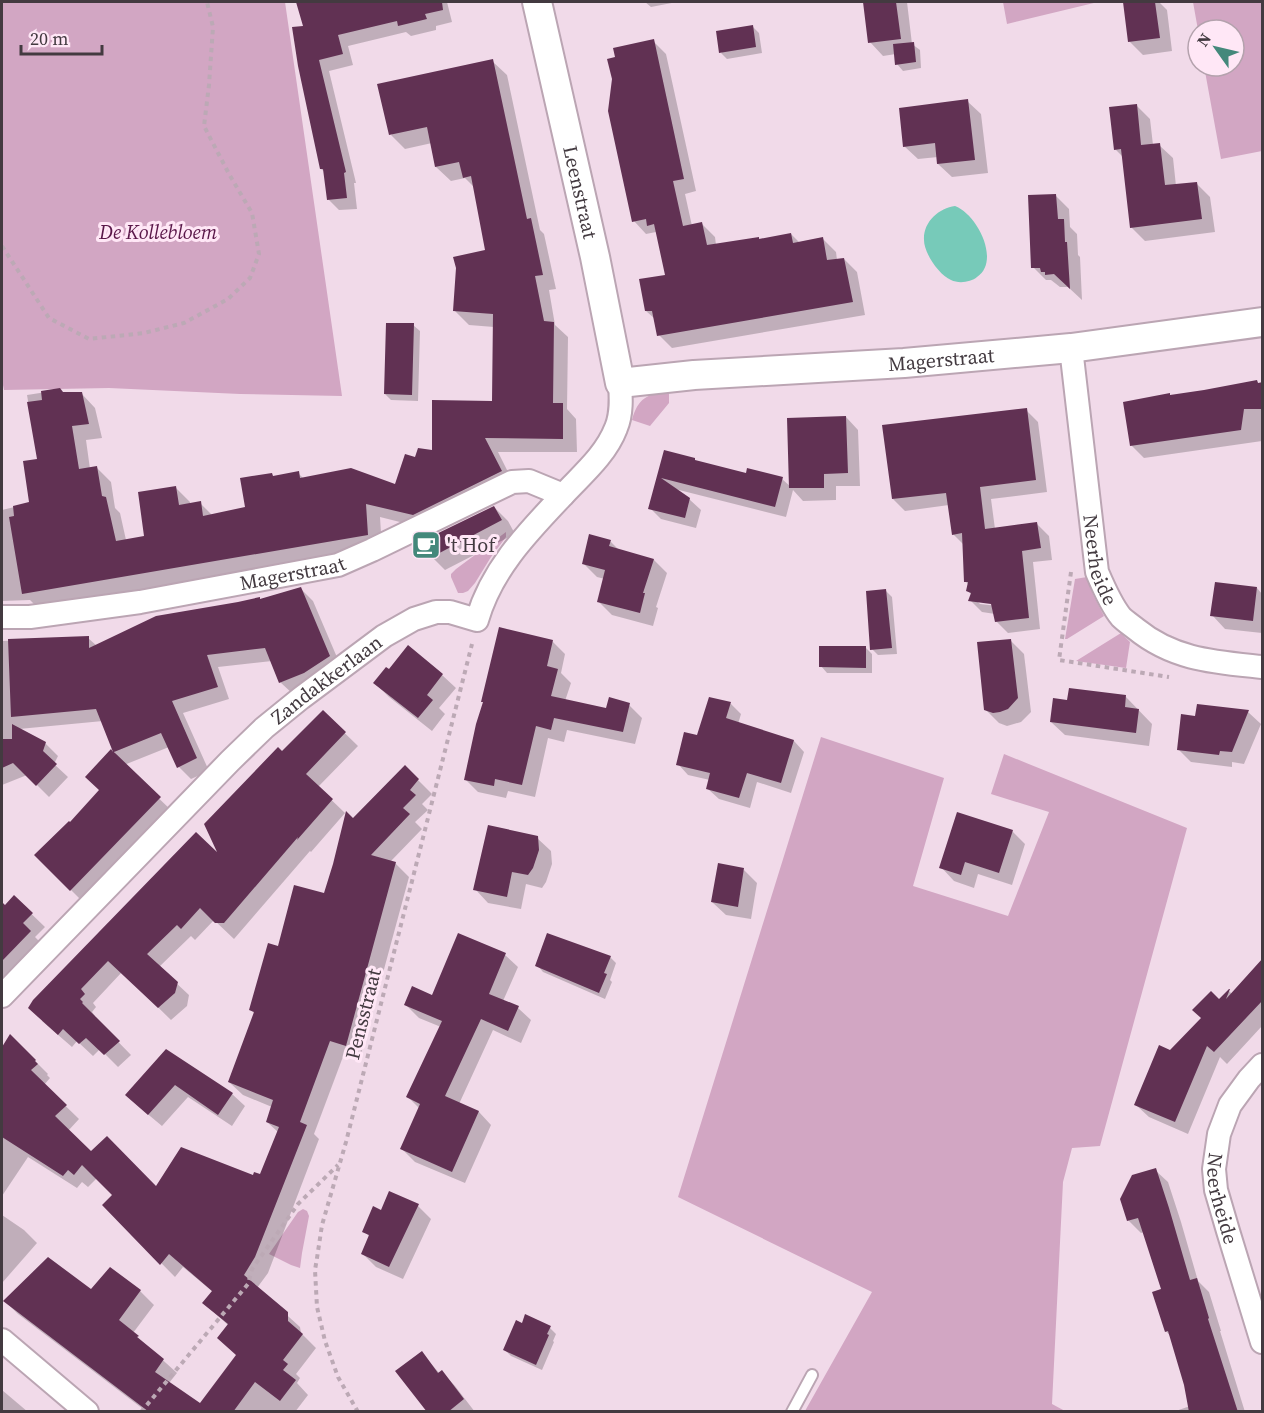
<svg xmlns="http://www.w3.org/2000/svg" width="1264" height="1413" font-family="'Source Serif 4',serif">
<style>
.green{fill:#d2a6c3}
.water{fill:#77cab9}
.shadow{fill:#0003;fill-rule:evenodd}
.building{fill:#613153}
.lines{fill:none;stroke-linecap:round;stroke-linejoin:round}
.service-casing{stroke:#bba5b3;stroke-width:14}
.minor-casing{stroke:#bba5b3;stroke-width:26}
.tertiary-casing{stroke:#bba5b3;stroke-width:32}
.path{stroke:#bca9b5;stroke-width:4;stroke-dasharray:4.5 4.5;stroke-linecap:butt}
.service{stroke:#fff;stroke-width:10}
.minor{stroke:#fff;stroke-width:22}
.tertiary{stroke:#fff;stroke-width:28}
.labels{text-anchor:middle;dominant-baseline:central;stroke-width:6;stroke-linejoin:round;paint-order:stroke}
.street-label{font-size:20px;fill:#433a40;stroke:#ffe7f6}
.park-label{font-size:20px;font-style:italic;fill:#5a1749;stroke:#ffe7f6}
.poi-label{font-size:20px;fill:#433a40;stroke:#ffe7f6;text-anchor:start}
</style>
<rect width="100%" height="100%" fill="#f1dae9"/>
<path class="green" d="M2,2H285L342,396L240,394L109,388L4,390L2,380Z
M1003,2H1098L1007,24Z
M1193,2H1262V151L1221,159L1204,66H1234V30H1198Z
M669,391V403L650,426L632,420C638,398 647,394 669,391Z
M506,532V537L491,557L475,583L468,591L463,593H458L451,577V574L456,569Z
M1087,577L1093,594L1104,616L1067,639H1065L1075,579Z
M1121,633L1130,642L1126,668L1076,661Z
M821,737L944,778L913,886L1008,916L1049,812L991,794L1004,754L1187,828L1100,1146L1072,1148L1063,1182L1052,1404L1065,1411H805L872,1292L678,1197Z
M303,1209L307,1211L309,1216L302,1253L300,1268L291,1265L269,1254L298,1212Z"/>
<path class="water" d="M955,206C977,214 1001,261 977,277C971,282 959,284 951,280C939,275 924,253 924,240C923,222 939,208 955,206Z"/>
<path class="shadow" d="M298,2H447L452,22L436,26V30L411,36L406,32L348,46L353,65L329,71L356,183H354L357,209L339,210L329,200L325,172L321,169L305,27Z
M645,2H677L651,7Z
M865,2H907L912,44L920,50L921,68L903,71L897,64L896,54L883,56L870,42Z
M1125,2H1159L1167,10L1172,51L1143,55L1129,41Z
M753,27L759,33L762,53L727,59L721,53Z
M653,41L666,54L696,191L685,194L692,226L702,224L715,237L716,245L759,238L760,240L791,234L800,243L823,239L836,252L837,260L844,259L857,272L865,315L672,348L659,335L655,319L646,311L667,276L658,234L656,232L646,234L634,221Z
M492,61L507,75L540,230L544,234L556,289L549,290L555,325L568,337L567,409L576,419L577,452H498L515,486L428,529L380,517L382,549L38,608L30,600L2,601V510L31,503L38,460L27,395L59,390L63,394L81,393L95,408L102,438L86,440L90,469L97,468L111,482L115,508L120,513L126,540L146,537L175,487L190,502V505L200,503L213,516L247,509L274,478L298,473L304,479L396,486L415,459L433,452L494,403V327L469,325L454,310L487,251L475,188L465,178L451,181L436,167L432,143L405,149L391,135Z
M967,101L981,114L988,173L952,177L938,164V157L918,159L904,146Z
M1136,105L1150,119L1153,145H1159L1173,158L1176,186L1197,184L1210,197L1215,232L1145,241L1131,227L1123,157L1115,149Z
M1055,195L1069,209L1070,227L1077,234L1078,255L1080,257L1082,300L1068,287H1060L1051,280H1046L1033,267Z
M413,325L420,331L418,401L391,400L385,394Z
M1257,382L1259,384L1262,383V441L1144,458L1131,445L1171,397Z
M1026,410L1038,422L1047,492L991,499L995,529L1037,524L1049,536L1052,560L1033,562L1040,629L1008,633L996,621L995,614L982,612L970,600L972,595L968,591L969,585L965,581L964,545L953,534L949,505L905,511L893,499ZM976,600L999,603L998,606L980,604Z
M846,417L858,430L860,486H836V500L803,501L793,490L786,517L675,489L689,499L701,510L696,528L661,519L650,508L665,452L698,463L747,475L782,479L791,487Z
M494,507L508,521L515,534L445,570L432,557L428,540Z
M590,536L611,542L620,551L654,560L667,573L656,607L658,608L653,626L612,615L599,602L605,579L597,577L583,563Z
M300,588L313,601L342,669L293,694L280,682L272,661L218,667L229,699L183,713L209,771L191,779L179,767L169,747L124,765L172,811L83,902L36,855L71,825L101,790L117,758L103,721L19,729L45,743L58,756L54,764L68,777L49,797L27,775L2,785V641L88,638L97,646Z
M1257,588L1262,594V633L1225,629L1212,615Z
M886,591L892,597L897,654L878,655L872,649Z
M552,641L565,654L561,673L571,683L565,701L607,710L629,705L642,718L635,744L567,730L564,742L548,738L535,797L508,791L506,798L478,792L465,779Z
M1011,641L1024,654L1031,712L1021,722L1007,726L999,723L985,709Z
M866,648L872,654V673H827L821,666Z
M442,675L456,688L439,708L445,714L432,731L389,697L375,683Z
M1126,697L1152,724L1149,746L1065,735L1051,722L1068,702Z
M710,699L731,704L741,714L738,724L794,741L804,752L791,793L757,782L750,808L719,799L708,789L710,780L688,775L678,764L698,737Z
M323,712L358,746L318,787L345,813L311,852L310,851L234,939L214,920L195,940L191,936L159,967L189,995L187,1006L171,1020L122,972L93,1003L96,1007L92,1012L95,1016L94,1017L131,1055L118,1067L100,1049L93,1056L77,1041L72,1047L42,1021L67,967L221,858L282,753Z
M1248,712L1261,724L1244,764L1232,762V767L1191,762L1179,750L1197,717Z
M405,767L432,794L422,804L428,810L415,822L422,829L390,862L395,863L409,877L360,1058L344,1054L314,1134L319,1139L268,1273L257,1288L300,1327L301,1333L316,1348L296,1374L300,1378L297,1383L308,1395L295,1412H147L18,1314L5,1301L91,1292L110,1269L140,1291L154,1305L133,1333L177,1373L169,1383L201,1405L237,1356L228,1325L204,1303L213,1292L183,1267L175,1277L104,1205L114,1196L97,1178L88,1187L82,1182L77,1188L28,1157L2,1196V1050L7,1041H15L48,1074L47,1075L50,1078L44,1085L79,1119L68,1131L91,1154L157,1188L261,1176L278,1132L267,1122L272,1107L243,1095L229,1082L255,1014L251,1010L279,948L325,895L353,820Z
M1012,831L1025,844L1012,885L978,874L974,888L954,881L941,867Z
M537,838L551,851L552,864L546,882L542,888L526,884L521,909L488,903L475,889Z
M744,870L757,883L751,919L726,915L712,902Z
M18,901L45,927L35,937L42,944L2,986V903L7,909Z
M505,955L518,967L503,1001L518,1008L531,1020L521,1043L493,1030L459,1104L479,1112L491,1125L465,1183L415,1162L402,1149L420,1109L408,1097L441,1027L419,1018L406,1005L432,997Z
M610,957L616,963L610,980L612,982L605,999L543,972L537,965Z
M1262,961V1026L1227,1064L1220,1057L1188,1134L1149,1117L1136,1105L1171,1051L1229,991L1232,994Z
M167,1051L232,1094L245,1106L232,1126L188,1097L162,1126L144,1111Z
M1155,1170L1168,1182L1181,1222L1198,1281L1209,1292L1221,1331H1220L1245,1412H1173L1190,1406L1185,1384L1171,1337L1166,1331L1163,1290L1144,1232L1141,1233L1128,1220Z
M418,1206L431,1219L403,1279L376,1267L362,1253L370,1237L364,1231L382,1212Z
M2,1215L24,1230L37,1243L2,1283Z
M522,1325L550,1328L556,1334L553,1341L554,1342L542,1370L511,1356L505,1350Z
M422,1353L440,1374L442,1372L455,1386L475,1412H428Z
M2,1390L28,1412H2Z"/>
<path class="building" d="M296,2H442L443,10L425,14L427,19L398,26L397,21L338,35L343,54L319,60L346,172L344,173L347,198L327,200L323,169H320L298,66L292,27L303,26Z
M863,2H896L901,39L868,43Z
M1123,2H1155L1160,38L1128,42Z
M753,25L756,47L719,53L716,31Z
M654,39L684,179L673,181L683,226L702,222L707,245L759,237V239L791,233L793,243L823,237L827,260L844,258L853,302L657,336L652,311H645L639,279L665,275L654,224L647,226L646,219L632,222L608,111L612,79L607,59L615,57L613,48Z
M914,42L916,62L895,65L893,44Z
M493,59L527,219L531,218L543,275L535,276L544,321L554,322L553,403H563V439L485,438L502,471L413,515L366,504L368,535L22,594L9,517L14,516L13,506L29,502L23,461L37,459L27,402L42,400L41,391L60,388L63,392H82L89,424L72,426L79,469L97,466L102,496L106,497L116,541L144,536L138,492L176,486L179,505L201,501L203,516L245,507L240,478L252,476L272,473L273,476L299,471L300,478L351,468L395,484L405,454L415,457L418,448L432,450V400L492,401L493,314L453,311L456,268L453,257L485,250L471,176L463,178L459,162L435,167L427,127L389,135L377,84Z
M968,99L975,160L937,164L935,143L903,147L899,108Z
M1137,104L1141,145L1160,143L1165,185L1197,182L1202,219L1130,228L1121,149L1114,150L1109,107Z
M1056,194L1058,219H1064L1065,242H1067L1070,289L1054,274L1045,275V272H1041L1040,268H1031L1028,195Z
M386,323H414L412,395L384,394Z
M1257,380L1258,383L1263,382V409H1244L1241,430L1130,446L1123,402L1170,393V395L1204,390Z
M1027,408L1036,480L980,487L985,529L1037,522L1041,548L1022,551L1029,618L995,622L991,604L968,601L971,593L966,591L968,582H964L962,533L952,535L946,493L892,499L882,425Z
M846,416L848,473L824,474V488H789L787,418Z
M664,450L695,458V460L746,473L747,468L783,477L775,507L661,478L690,498L685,518L648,509Z
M494,506L502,520L430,558L426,539Z
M589,534L611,540L609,546L654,559L643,593H645L640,613L597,602L605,570L582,564Z
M1215,582L1257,587L1253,621L1210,616Z
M301,587L330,656L304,673L279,683L265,648L207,655L218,687L172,701L197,758L177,768L161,733L114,752L161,797L70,891L34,855L69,821L70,822L99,790L85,777L111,749L113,752L96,709L11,717L8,639L89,636V648L156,616L238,602L260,597V599Z
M886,589L892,648L870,650L866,591Z
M499,627L553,640L547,666L558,669L551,696L606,708L609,697L630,703L623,732L554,718L551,730L536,726L522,785L495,779L494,786L464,780L476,724L483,702H481Z
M1011,639L1018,698L1008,709L1000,712L993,713L984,710L977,642Z
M408,645L443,674L427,695L433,700L418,718L373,683L386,667L389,669Z
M819,646H866V668L819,667Z
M1069,688L1126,695L1125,707L1139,709L1136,733L1050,722L1053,698L1067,700Z
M709,697L731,702L726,718L794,740L781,783L747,773L739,798L706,789L710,773L676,765L684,732L697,735Z
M1197,704L1249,710L1232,752L1220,751L1219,755L1177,750L1181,714L1195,716Z
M323,710L346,732L306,774L333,799L297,840L298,837L224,923H215L200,908L181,929L177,925L147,954L178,982L175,993L158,1008L108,961L81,989L85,994L80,999L83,1002L82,1003L120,1041L104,1055L86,1038L79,1044L63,1029L58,1035L28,1008L33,1000L66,966L196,832L217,852L204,824L278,747L282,751Z
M12,724L46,742L43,751L57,764L36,786L13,763L2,768V739H12Z
M405,765L419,779L410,790L416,795L403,808L410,814L371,855L396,862L346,1046L330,1041L300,1122L307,1125L255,1257L244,1275L288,1312V1321L303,1334L283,1360L288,1364L283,1370L296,1380L280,1401L255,1382L233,1412H149L3,1301L48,1257L91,1289L110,1267L141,1290L119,1320L139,1336L137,1337L164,1359L155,1372L200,1403L236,1355L217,1338L228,1324L202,1303L212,1291L169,1254L160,1265L102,1205L112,1195L82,1165L74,1175L68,1170L63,1176L2,1137V1047L10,1034L36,1060L35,1061L38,1064L31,1070L67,1105L55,1116L91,1151L107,1136L156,1186L181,1147L253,1175L254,1172L260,1174L279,1127L266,1122L273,1100L228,1082L254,1012L249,1010L268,943L278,946L294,885L324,893L333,864L346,811L353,818Z
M957,812L1013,830L999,873L965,862L961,875L939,868Z
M488,825L538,836L539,850L533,868L528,875L512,872L507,897L473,890Z
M718,863L744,868L738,907L711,902Z
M14,895L33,913L23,923L31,931L2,961V902L5,905Z
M458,933L506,953L489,994L519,1006L508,1031L481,1019L445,1096L479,1111L452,1172L400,1149L420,1104L406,1097L442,1021L404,1005L412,986L432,995Z
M547,933L611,956L604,973L607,974L599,993L535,966Z
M1263,958V1000L1214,1052L1207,1046L1175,1122L1134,1105L1159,1045L1170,1050L1201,1018L1192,1010L1211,991L1219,999L1229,989H1230L1226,999Z
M166,1049L233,1093L218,1115L175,1085L148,1115L125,1095Z
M1156,1168L1169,1208L1190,1280L1197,1278L1209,1318L1208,1319L1238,1412H1189L1184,1385L1168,1331L1165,1332L1152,1292L1161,1289L1138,1218L1127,1221L1120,1199L1132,1175Z
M389,1191L419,1204L389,1267L361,1254L369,1235L362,1232L373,1206L381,1210Z
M525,1314L551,1326L547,1334L549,1335L536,1365L503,1350L516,1320L522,1323Z
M422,1351L438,1373L442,1370L464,1399L448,1412H427L395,1371Z"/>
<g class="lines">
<g class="service-casing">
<path id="service" d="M792,1412L812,1375"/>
</g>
<g class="minor-casing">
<g id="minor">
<path id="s1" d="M1071,348L1097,572C1103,586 1111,605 1121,617C1125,621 1131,625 1136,629C1174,660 1215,662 1262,667"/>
<path id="s2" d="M2,617H30L140,602L338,565L372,550L512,482L529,481L563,495"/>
<path id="s3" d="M2,996L230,761L264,728L301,698L384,636L414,619L436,612H450L477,620C492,568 529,531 565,493C584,473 606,454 616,428C622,414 621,397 620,383"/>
<path id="s4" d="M1262,1065L1249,1079L1230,1105L1219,1134L1214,1169L1216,1190L1228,1231L1262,1342"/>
<path d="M2,1340L87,1412"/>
</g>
</g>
<g class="tertiary-casing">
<g id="tertiary">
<path id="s5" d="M537,2L595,257L620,383L694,375L904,363L1071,348L1262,322"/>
</g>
</g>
<path class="path" d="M2,246L49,318L89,339L144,333L184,323L228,299L250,278L259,254L252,213L229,174L204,126L209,85L213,27L207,2
M1071,572L1059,660L1169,677
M141,1412L248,1284L252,1269L298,1204L338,1165
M358,1412L338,1377L325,1341L317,1307L315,1270L317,1258L322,1225L346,1142L472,644"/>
<use href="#service" class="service"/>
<use href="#minor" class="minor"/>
<use href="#tertiary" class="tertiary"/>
</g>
<defs>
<g id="cafe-square" transform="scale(1.5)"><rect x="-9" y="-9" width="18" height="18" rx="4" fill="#44887b" stroke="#ffe7f6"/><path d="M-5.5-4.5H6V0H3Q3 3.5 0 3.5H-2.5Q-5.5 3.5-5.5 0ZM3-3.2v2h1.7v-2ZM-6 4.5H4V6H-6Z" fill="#fff"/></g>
</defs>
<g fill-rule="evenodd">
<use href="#cafe-square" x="426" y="545"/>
</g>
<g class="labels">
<g class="street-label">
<text stroke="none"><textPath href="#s5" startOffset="195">Leenstraat</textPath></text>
<text stroke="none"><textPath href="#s5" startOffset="712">Magerstraat</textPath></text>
<text stroke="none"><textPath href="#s1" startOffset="214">Neerheide</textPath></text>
<text stroke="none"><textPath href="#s2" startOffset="294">Magerstraat</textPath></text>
<text stroke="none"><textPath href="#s3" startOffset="454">Zandakkerlaan</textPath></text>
<text transform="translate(363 1014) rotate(-76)">Pensstraat</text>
<text stroke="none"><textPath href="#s4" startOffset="148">Neerheide</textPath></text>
</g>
<g class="park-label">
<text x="158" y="232">De Kollebloem</text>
</g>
<g class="poi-label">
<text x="447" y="545">'t Hof</text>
</g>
</g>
<rect width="1264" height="1413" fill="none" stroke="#433a40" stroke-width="6"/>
<g transform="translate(1216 48) rotate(304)"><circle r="28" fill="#ffe7f6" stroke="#b4a2ad" stroke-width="1.5"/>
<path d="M0-4.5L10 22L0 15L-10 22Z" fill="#44887b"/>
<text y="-9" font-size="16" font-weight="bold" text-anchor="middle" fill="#433a40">N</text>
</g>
<path d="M21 45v9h81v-9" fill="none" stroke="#433a40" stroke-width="3"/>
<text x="30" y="45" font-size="18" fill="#433a40" stroke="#ffe7f6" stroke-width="4.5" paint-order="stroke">20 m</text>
</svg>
